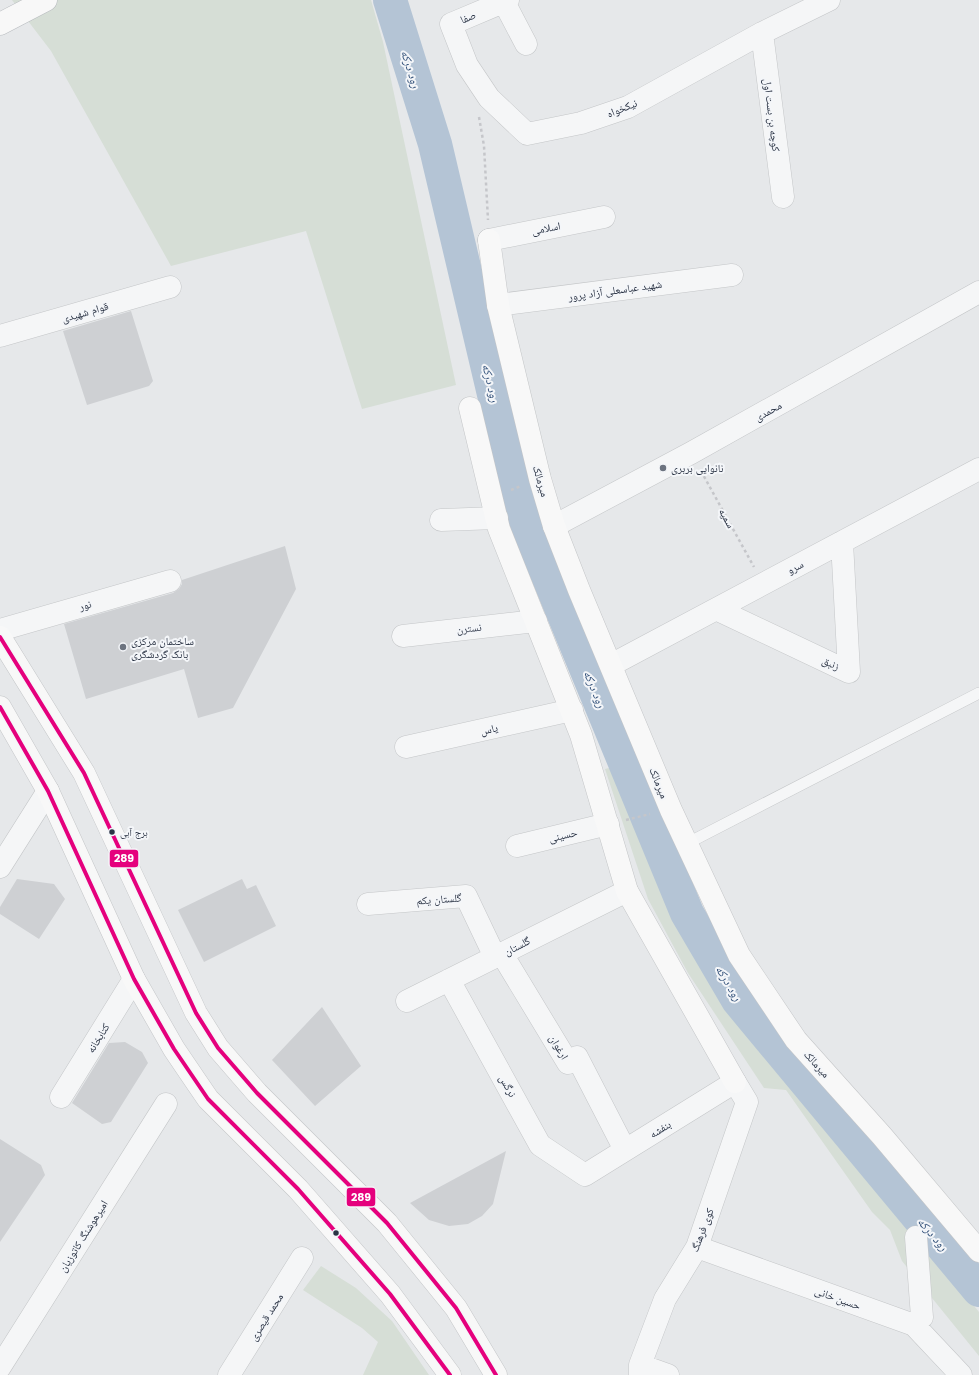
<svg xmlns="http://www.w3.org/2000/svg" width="979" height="1375" font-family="Poppins,'Noto Naskh Arabic',sans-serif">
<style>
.green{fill:#d6ded6}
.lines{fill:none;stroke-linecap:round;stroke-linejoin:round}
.river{stroke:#b4c4d5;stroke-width:34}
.building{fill:#ced0d3}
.lane-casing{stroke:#c4c6c8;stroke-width:12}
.street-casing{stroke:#c4c6c8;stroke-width:23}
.secondary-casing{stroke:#c4c6c8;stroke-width:23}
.highway-casing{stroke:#b8bbbf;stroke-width:23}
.path{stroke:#c5c6ca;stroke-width:2.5;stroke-dasharray:3 3;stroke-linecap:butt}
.lane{stroke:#f5f6f7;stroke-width:11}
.street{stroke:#f5f6f7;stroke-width:22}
.secondary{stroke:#f8f8f8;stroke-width:22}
.highway{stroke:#f8f8f8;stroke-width:22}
.bus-1-casing{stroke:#f4f6f9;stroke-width:7}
.bus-1{stroke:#e5007d;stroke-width:4}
.poi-dot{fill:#6c737f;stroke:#f4f6f9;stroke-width:1.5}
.bus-dot{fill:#2b3445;stroke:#f4f6f9;stroke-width:1.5}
.labels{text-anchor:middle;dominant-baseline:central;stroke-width:4;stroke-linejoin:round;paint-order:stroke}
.bus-label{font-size:10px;fill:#2b3445;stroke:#f4f6f9;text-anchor:start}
.street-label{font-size:11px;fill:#2b3445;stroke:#f4f6f9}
.poi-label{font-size:11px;fill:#2b3445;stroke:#f4f6f9;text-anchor:start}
.water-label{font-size:12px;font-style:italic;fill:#34527a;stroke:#f4f6f9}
.line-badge{stroke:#f4f6f9;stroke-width:1.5}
.badge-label{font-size:11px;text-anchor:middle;font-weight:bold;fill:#fff}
</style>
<rect width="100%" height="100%" fill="#e6e8ea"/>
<path class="green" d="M12,0H371L383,42L456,385L362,409L306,231L171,266L51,51Z
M613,767L703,966L883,1193L979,1312V1356L902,1261L890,1230L872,1212L786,1090L764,1088L688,973L648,899L605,769Z
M321,1266L356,1288L392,1321L429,1375H363L378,1342L362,1328L303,1290Z"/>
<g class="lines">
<path class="river" d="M390,0L435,144L522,513L687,913L738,1000L979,1290"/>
</g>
<path class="building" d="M131,311L153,381L149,386L87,405L63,331Z
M285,546L296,589L233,708L198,718L184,669L86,699L64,624L173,593L179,589L182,584V580Z
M17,879L54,884L65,899L39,939L0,914V907Z
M242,879L247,889L256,885L276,926L204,962L178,910Z
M322,1007L361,1066L315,1106L272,1060Z
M125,1042L142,1052L148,1063L111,1122L102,1124L72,1103L109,1043Z
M0,1139L41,1165L45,1175L0,1242Z
M506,1151L493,1204L482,1216L468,1224L449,1226L429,1220L410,1203Z"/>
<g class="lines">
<g class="lane-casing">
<path id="lane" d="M686,844L979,693"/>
</g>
<g class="street-casing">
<path id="street" d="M508,0L451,24L467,65L489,98L527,134L581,123L628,107L762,33L829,0
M504,2L526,44
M762,33L783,197
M489,240L604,217
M498,305L732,275
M0,336L170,287
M441,520L497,518
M554,526L691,453L979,292
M716,609L849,672L842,542
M0,630L170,581
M403,636L536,621
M611,665L979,469
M406,747L572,710
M517,846L608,824
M0,867L48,791
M368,904L466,896L495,957
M502,954L568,1063L577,1057L625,1150
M449,980L540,1145L585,1175L735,1082L747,1102L697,1247L665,1299L640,1365V1375
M407,1001L627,891
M61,1097L134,979
M697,1247L914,1325L961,1375
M914,1325L922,1317L916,1237
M640,1365L668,1375
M0,1367L166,1104
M229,1375L302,1258"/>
</g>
<g class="secondary-casing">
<path id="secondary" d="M489,240L498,305L540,479L554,526L579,590L671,810L739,955L796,1040L882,1136L979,1251
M470,408L499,529L581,735L627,891L735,1082
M0,637L84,773L196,1013L218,1048L257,1093L387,1223L456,1308L496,1375
M0,707L48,791L134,979L174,1049L195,1080L208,1099L298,1189L390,1294L450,1375"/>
</g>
<g class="highway-casing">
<path id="highway" d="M0,24L46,0"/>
</g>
<path class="path" d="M479,117L484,146L488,220
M701,471L754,567
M511,490L521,486
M626,820L650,814"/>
<use href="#lane" class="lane"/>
<use href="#street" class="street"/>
<use href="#secondary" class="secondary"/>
<use href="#highway" class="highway"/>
<g class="bus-1-casing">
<path id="bus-1" d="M0,637L84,773L196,1013L218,1048L257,1093L387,1223L456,1308L496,1375
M0,707L48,791L134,979L174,1049L208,1099L298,1189L390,1294L450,1375"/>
</g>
<use href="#bus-1" class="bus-1"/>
</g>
<g class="poi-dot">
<circle cx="663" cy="468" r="4"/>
<circle cx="123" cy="647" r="4"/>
</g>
<g class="bus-dot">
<circle cx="112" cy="832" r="3.5"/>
<circle cx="336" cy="1233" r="3.5"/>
</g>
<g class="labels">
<g class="bus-label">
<text x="120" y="832">برج آبی</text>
</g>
<g class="street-label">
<text transform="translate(468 17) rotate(-23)">صفا</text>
<text transform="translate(622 108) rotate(-22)">نیکخواه</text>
<text transform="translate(772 115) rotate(83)">کوچه بن بست اول</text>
<text transform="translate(546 228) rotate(-11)">اسلامی</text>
<text transform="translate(615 290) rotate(-8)">شهید عباسعلی آزاد پرور</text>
<text transform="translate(85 312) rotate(-16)">قوام شهیدی</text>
<text transform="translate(768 411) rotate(-29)">محمدی</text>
<text transform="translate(541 481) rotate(74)">میرمالک</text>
<text transform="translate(727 518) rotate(61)">سمیه</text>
<text transform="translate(795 567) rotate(-28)">سرو</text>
<text transform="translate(85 605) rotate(-16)">نور</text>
<text transform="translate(469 628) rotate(-6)">نسترن</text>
<text transform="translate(831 663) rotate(25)">زنبق</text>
<text transform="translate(489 729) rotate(-13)">یاس</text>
<text transform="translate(659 783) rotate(68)">میرمالک</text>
<text transform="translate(563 835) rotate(-13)">حسینی</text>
<text transform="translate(439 899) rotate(-4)">گلستان یکم</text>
<text transform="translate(517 946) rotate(-27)">گلستان</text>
<text transform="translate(98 1038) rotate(-58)">کتابخانه</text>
<text transform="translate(559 1047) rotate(59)">ارغوان</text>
<text transform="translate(817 1064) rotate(48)">میرمالک</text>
<text transform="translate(508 1086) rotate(61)">نرگس</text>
<text transform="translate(660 1129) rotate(-32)">بنفشه</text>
<text transform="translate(702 1230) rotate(-69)">کوی فرهنگ</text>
<text transform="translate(83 1236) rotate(-58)">امیرهوشنگ کاتوزیان</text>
<text transform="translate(838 1298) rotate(20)">حسین خانی</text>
<text transform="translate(266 1317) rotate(-58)">محمد قیصری</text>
</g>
<g class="poi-label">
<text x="671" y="468">نانوایی بربری</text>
<text x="131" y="641">ساختمان مرکزی<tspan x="131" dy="13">بانک گردشگری</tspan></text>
</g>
<g class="water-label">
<text transform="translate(411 69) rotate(73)">رود درکه</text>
<text transform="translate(491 383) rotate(77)">رود درکه</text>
<text transform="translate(595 689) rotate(68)">رود درکه</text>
<text transform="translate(729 983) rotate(59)">رود درکه</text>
<text transform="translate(933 1234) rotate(50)">رود درکه</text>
</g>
</g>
<g class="line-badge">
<rect x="109" y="849" width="30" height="19" rx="4" fill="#e5007d"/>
<rect x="346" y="1187" width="30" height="20" rx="4" fill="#e5007d"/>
</g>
<g class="badge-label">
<text x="124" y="862">289</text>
<text x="361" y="1201">289</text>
</g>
</svg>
